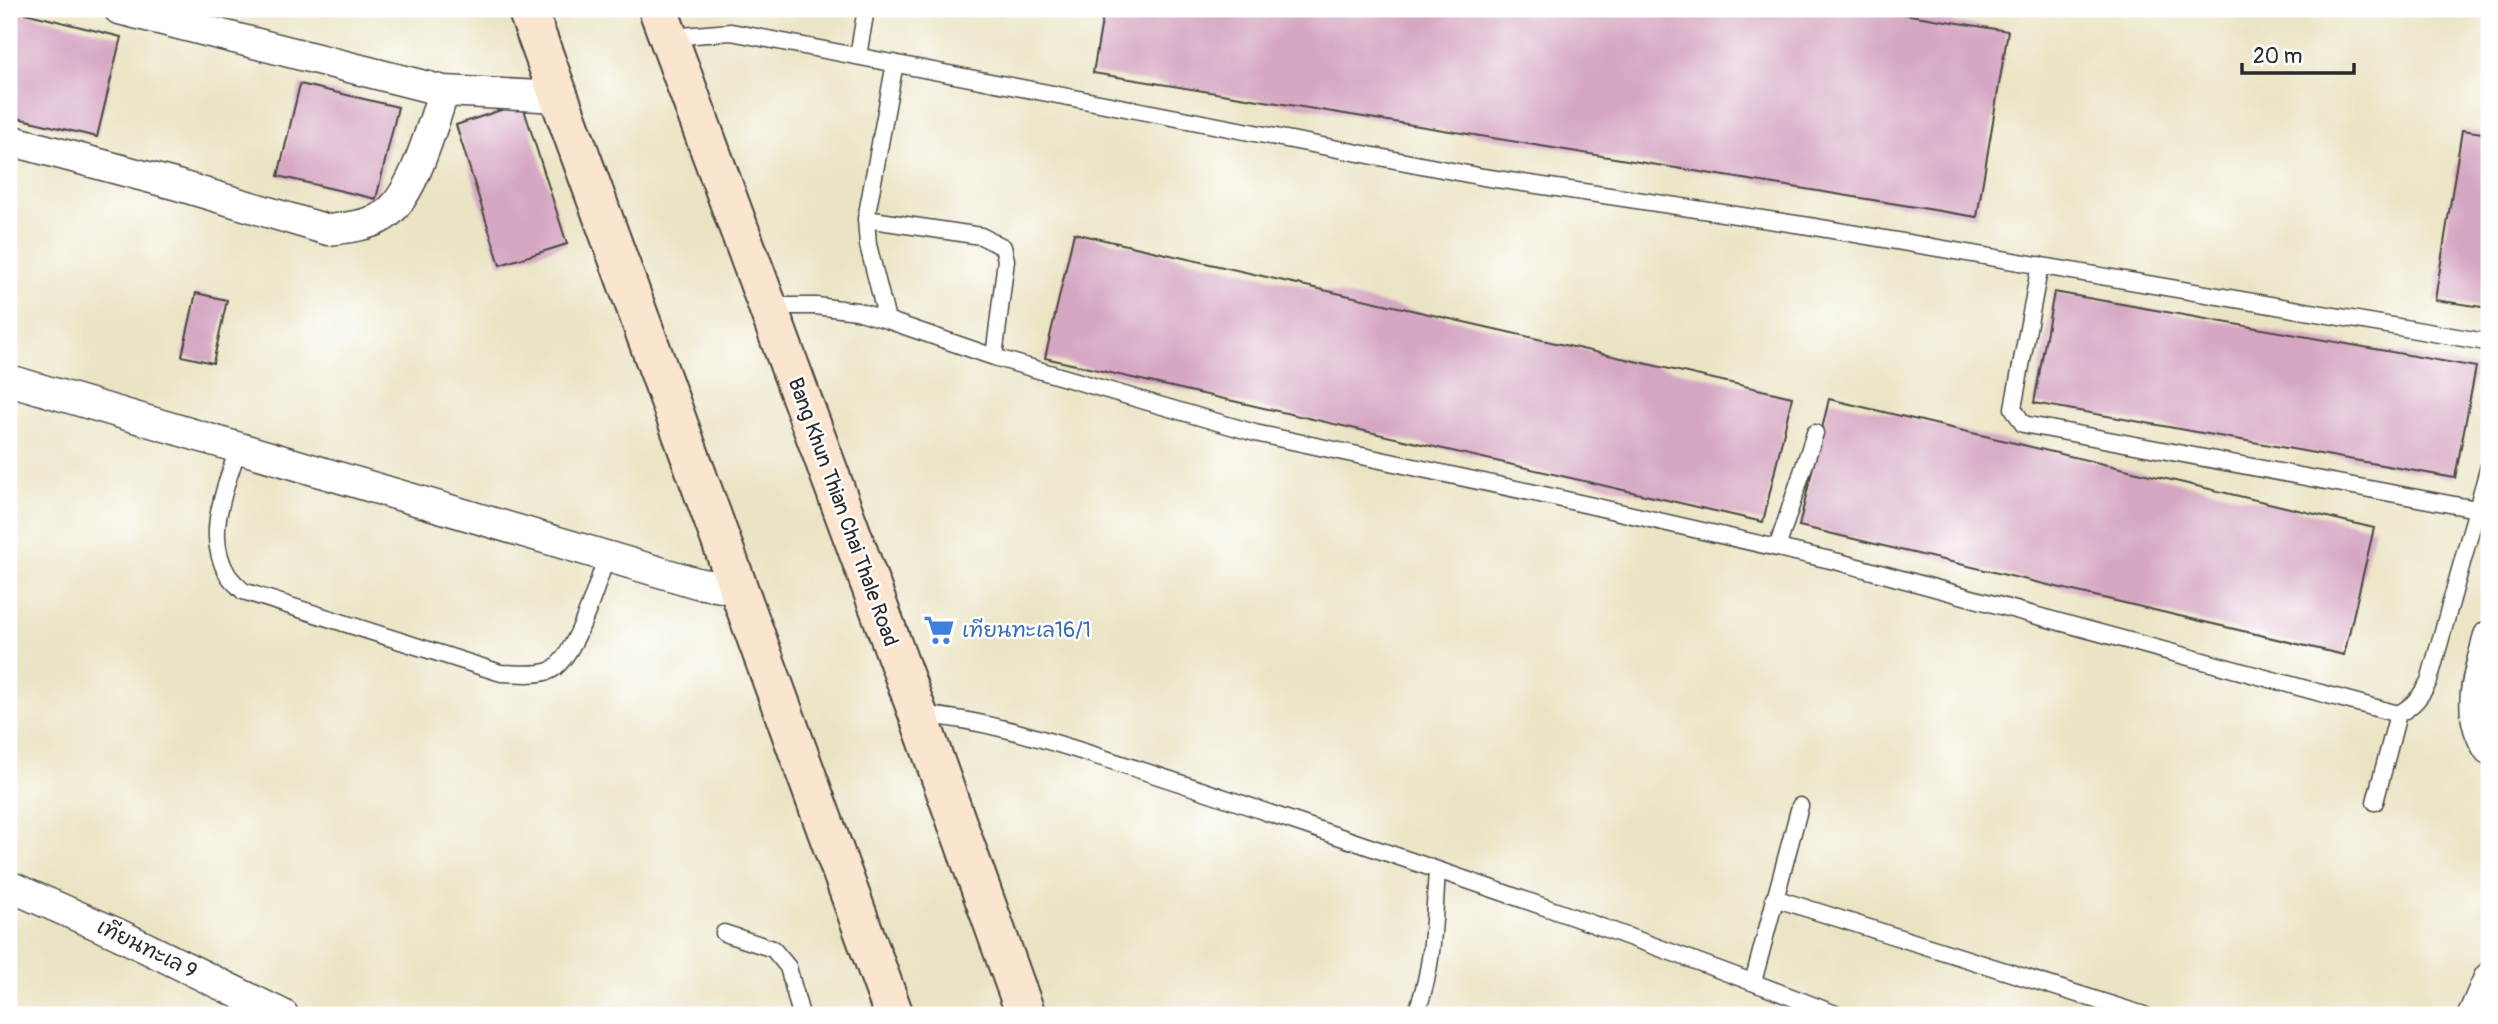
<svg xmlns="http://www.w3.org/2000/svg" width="2498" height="1024" font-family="Pangolin,'Playpen Sans Thai',sans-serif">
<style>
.building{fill:#d6a7c2}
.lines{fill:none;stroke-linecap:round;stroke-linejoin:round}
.lane-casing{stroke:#484742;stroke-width:19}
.street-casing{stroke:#484742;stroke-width:33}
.secondary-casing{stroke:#484742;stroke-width:42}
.lane{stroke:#fff;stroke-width:16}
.street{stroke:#fff;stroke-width:30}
.secondary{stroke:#fbe5cf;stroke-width:38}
.labels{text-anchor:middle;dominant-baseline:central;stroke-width:5;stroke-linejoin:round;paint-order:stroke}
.street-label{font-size:21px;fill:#2b2b2b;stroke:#fff}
.shop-label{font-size:21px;fill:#366cbe;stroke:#fff;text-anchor:start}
</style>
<rect width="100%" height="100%" fill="#fff"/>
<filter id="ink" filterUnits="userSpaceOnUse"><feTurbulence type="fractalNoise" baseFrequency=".0143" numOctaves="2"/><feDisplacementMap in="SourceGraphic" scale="14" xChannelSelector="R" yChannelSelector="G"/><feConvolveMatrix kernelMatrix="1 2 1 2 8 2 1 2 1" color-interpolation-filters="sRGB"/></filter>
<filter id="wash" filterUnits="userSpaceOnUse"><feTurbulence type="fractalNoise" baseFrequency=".00686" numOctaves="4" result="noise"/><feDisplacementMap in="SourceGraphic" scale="28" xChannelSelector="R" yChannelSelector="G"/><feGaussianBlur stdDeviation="1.57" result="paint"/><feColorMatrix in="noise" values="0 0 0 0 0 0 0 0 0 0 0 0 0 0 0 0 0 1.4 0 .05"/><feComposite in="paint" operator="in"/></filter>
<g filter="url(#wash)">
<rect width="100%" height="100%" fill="#ebe4c4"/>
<g id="blocks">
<path class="building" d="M9,9L121,37L97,137L9,116Z
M1104,9H1873L2008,31L1977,217L1093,73Z
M300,84L398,107L376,199L278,176Z
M522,103L567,244L500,265L456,125Z
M2462,130L2489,134V308L2435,300Z
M1074,233L1792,397L1763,522L1045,358Z
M2054,292L2476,367L2455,478L2034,403Z
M196,293L227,300L213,363L182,356Z
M1829,399L2374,528L2344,655L1799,526Z"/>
</g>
</g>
<g filter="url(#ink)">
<use href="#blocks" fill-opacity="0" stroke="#484742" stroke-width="2"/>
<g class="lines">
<g class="lane-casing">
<path id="lane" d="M670,37L731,32L1483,177L1809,226L2486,342L2489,346
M858,56L866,9
M895,63L866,219L981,236L1003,247L1006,260L994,357
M866,219L868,245L887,320
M2040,265L2013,408L2023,424L2476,509
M767,306H816L857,311L887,320L994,357L1255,433L1553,497L1839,562L2398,714C2414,706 2421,696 2429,681L2489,466
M238,448C226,488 203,535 228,575C232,581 238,586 243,591L501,673C516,673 534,676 549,671C575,661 597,583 607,556
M1777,548L1815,433
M918,714C985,720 1040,738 1103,758C1159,776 1214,794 1269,813C1460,877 1651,942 1838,1015
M2375,802L2398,714
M1774,898L2144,1015
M724,933L773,949L788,967L801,1015
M1753,982L1800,806
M1418,1008C1434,964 1434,916 1437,870"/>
</g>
<g class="street-casing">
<path id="street" d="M119,9L444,91L560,97
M9,140L174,184L328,230C345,228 367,226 382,217C413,200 432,125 444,91
M9,380L697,583L740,590
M2489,636C2479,675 2464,712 2489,749
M9,886L118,934L283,1015
M2473,1015L2489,978"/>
</g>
<g class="secondary-casing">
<path id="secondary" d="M527,9L894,1015
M658,9L918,714L1026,1015"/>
</g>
<use href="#lane" class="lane"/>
<use href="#street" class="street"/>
<use href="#secondary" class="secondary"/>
</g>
</g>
<defs>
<g id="supermarket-bare" transform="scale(2.415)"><path d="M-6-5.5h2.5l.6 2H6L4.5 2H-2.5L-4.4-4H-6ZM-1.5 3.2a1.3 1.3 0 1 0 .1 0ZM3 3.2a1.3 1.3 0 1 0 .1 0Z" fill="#3f7fe0" stroke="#fff" stroke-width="2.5" paint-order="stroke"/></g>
</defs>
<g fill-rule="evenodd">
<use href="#supermarket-bare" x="939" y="630"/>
</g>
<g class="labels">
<g class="street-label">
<text transform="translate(843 512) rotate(70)">Bang Khun Thian Chai Thale Road</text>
<text transform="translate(147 949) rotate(26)">เทียนทะเล 9</text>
</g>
<g class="shop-label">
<text x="962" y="630">เทียนทะเล16/1</text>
</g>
</g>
<rect width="2498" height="1024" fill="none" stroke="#fff" stroke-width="35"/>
<path d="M2242 63v10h112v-10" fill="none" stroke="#2b2b2b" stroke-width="3.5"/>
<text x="2253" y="63" font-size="21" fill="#2b2b2b" stroke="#ffffff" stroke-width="5" paint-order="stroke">20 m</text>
</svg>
